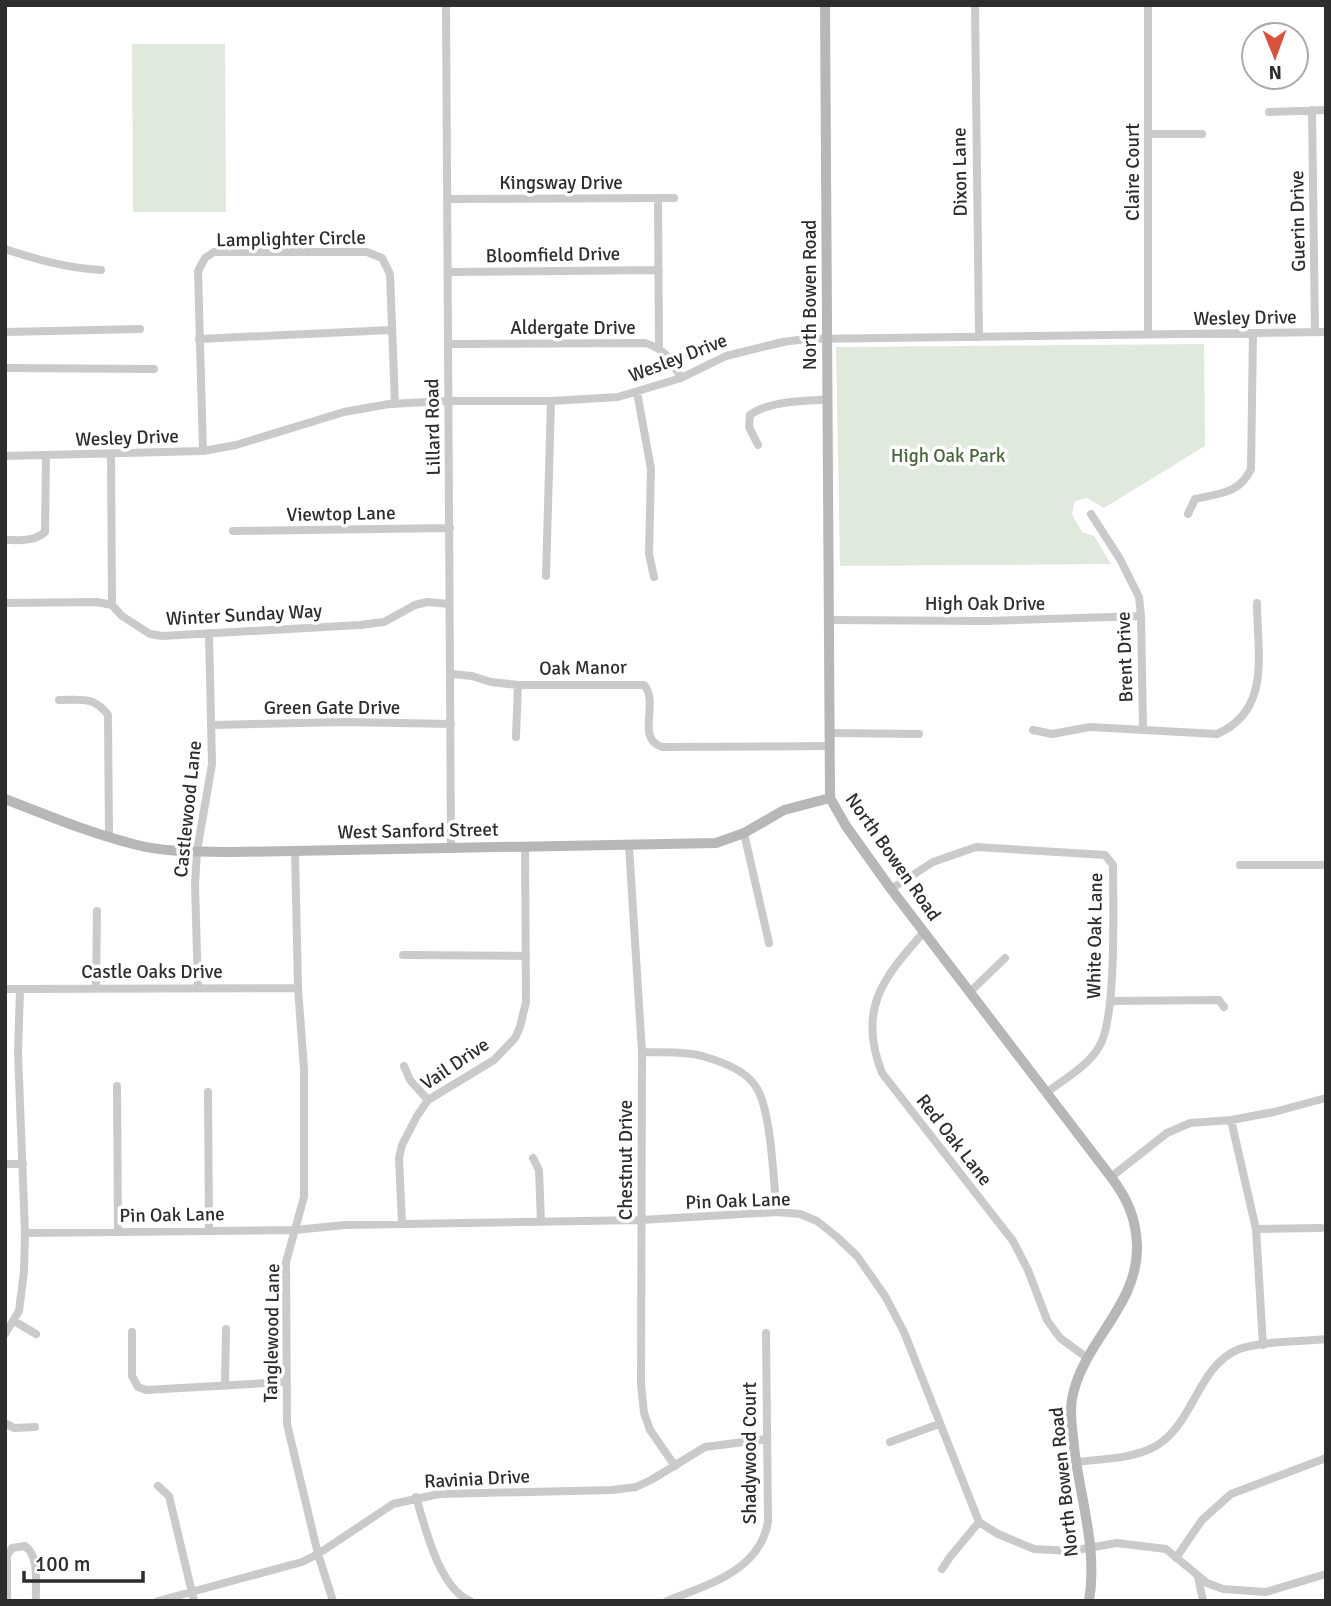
<svg xmlns="http://www.w3.org/2000/svg" width="1331" height="1606" font-family="Signika,sans-serif">
<style>
.green{fill:#e0eadc}
.lines{fill:none;stroke-linecap:round;stroke-linejoin:round}
.street{stroke:#cacaca;stroke-width:8}
.secondary{stroke:#b7b7b7;stroke-width:10}
.labels{text-anchor:middle;dominant-baseline:central;stroke-width:7;stroke-linejoin:round;paint-order:stroke}
.street-label{font-size:19px;fill:#2d2d2d;stroke:#fff}
.park-label{font-size:19px;fill:#48653e;stroke:#fff}
</style>
<rect width="100%" height="100%" fill="#fff"/>
<path class="green" d="M132,44H225L226,212H133Z
M1204,344L1205,446L1104,508L1087,498L1075,501L1072,514L1082,532L1094,536L1111,564L840,566L836,347Z"/>
<g class="lines">
<path class="street" d="M446,5L451,848
M975,5L979,337
M1148,8V335
M1312,110L1315,332
M1269,112L1326,110
M1148,134H1202
M658,198L659,347
M447,199L674,198
M5,249C38,260 67,268 101,270
M448,272L659,270
M5,332L140,329
M199,339L391,330
M448,344L645,343C666,349 670,360 681,378
M5,368L154,369
M637,392L651,469L649,554L654,577
M758,445L749,427L750,415C770,400 804,402 828,399
M203,451L198,271L205,258L214,252H367L382,258L390,274L395,404
M111,455L112,605
M5,456L203,451L236,445L344,412L389,404L448,401H551L618,397L681,378L726,356L783,342L806,339L1326,332
M1091,514L1120,559L1139,597L1141,616L1143,728
M1188,514L1195,499C1220,493 1239,494 1251,469L1253,333
M233,531L450,528
M5,540C19,540 34,542 45,532L46,456
M546,576L551,401
M5,603L97,602L112,605L122,616L150,634L162,636L360,625L384,622L415,605L427,602L449,604
M829,620L987,621L1141,616
M451,674L472,676L491,682L518,685H644C660,702 635,738 662,747L830,746
M59,700C81,700 94,696 108,715L109,836
M212,725L345,722L451,724
M1033,730L1052,734L1090,727L1217,734C1272,710 1257,653 1257,603
M830,733L919,734
M516,737L518,685
M744,833L769,943
M629,846L642,1052L641,1384L644,1413L650,1430L675,1466
M295,851L298,988L304,1069V1197L286,1262L287,1424L318,1554L333,1601
M1240,865H1326
M891,889L933,862L976,847L1105,855L1113,865C1113,903 1117,1019 1099,1047C1088,1066 1063,1080 1046,1093
M924,932C883,978 857,1009 882,1073L1013,1241L1028,1270L1047,1320L1060,1338L1086,1357
M403,955L526,956
M96,987L97,911
M198,988L195,885L197,851L212,764L209,633
M5,989L298,988
M970,992L1005,958
M1111,1001L1219,1000L1224,1007
M642,1052C662,1053 683,1051 702,1056C720,1061 743,1069 754,1084C772,1106 773,1182 777,1212
M404,1066L410,1080L428,1100
M117,1086L118,1232
M208,1092L209,1231
M1231,1120L1256,1229L1263,1345
M533,1158L539,1170L541,1222
M5,1164H23
M1111,1177L1167,1133L1190,1123L1231,1120L1274,1112L1326,1098
M402,1224L399,1158L402,1145L417,1116L428,1100L494,1060L515,1038L520,1027L526,1002L525,846
M1256,1229L1321,1228
M25,1233L295,1230L345,1225L641,1220L777,1212L800,1214L817,1221L837,1237L857,1256L885,1296L904,1332L979,1522L998,1534L1034,1549L1071,1551L1117,1543L1166,1549L1207,1583L1223,1589L1266,1592L1326,1574
M14,1321L36,1334
M132,1332V1376L138,1387L146,1390L286,1382
M5,1334L19,1311L24,1271L25,1233L18,1052L20,989
M225,1386L226,1329
M5,1423L14,1428L35,1427
M890,1442L939,1424
M1076,1462C1101,1459 1133,1459 1156,1446C1194,1424 1197,1366 1239,1349C1263,1341 1300,1342 1326,1339
M158,1486L169,1496L194,1601
M416,1497C425,1527 439,1588 470,1601
M1176,1558L1202,1520L1231,1494L1326,1458
M942,1569L950,1557L979,1522
M1198,1577L1203,1601
M7,1601V1556L12,1548L25,1546C40,1557 35,1583 36,1601
M158,1601L302,1562L318,1554L393,1504L439,1494L612,1490L636,1487L651,1480L705,1447L767,1439
M667,1601C708,1584 759,1572 768,1522L766,1333"/>
<path class="secondary" d="M825,5L830,798L846,826L891,889L1111,1177C1127,1198 1136,1218 1137,1245C1139,1306 1082,1342 1072,1399C1069,1415 1073,1432 1074,1447C1080,1497 1098,1551 1089,1601
M5,799C49,816 92,834 137,845C168,853 202,851 234,852L716,843L744,833L784,810L830,798"/>
</g>
<g class="labels">
<g class="street-label">
<text transform="translate(960 172) rotate(-91)">Dixon Lane</text>
<text transform="translate(1133 172) rotate(-90)">Claire Court</text>
<text x="561" y="183">Kingsway Drive</text>
<text transform="translate(1298 221) rotate(-91)">Guerin Drive</text>
<text transform="translate(291 239) rotate(-1)">Lamplighter Circle</text>
<text transform="translate(553 255) rotate(-1)">Bloomfield Drive</text>
<text transform="translate(810 295) rotate(-90)">North Bowen Road</text>
<text transform="translate(1245 318) rotate(-1)">Wesley Drive</text>
<text x="573" y="328">Aldergate Drive</text>
<text transform="translate(678 358) rotate(-21)">Wesley Drive</text>
<text transform="translate(433 427) rotate(-91)">Lillard Road</text>
<text transform="translate(127 438) rotate(-2)">Wesley Drive</text>
<text transform="translate(341 514) rotate(-1)">Viewtop Lane</text>
<text x="985" y="604">High Oak Drive</text>
<text transform="translate(244 615) rotate(-3)">Winter Sunday Way</text>
<text transform="translate(1125 657) rotate(-92)">Brent Drive</text>
<text transform="translate(583 668) rotate(-1)">Oak Manor</text>
<text x="332" y="708">Green Gate Drive</text>
<text transform="translate(188 809) rotate(-84)">Castlewood Lane</text>
<text transform="translate(418 831) rotate(-1)">West Sanford Street</text>
<text transform="translate(893 857) rotate(55)">North Bowen Road</text>
<text transform="translate(1095 936) rotate(-89)">White Oak Lane</text>
<text x="152" y="972">Castle Oaks Drive</text>
<text transform="translate(455 1064) rotate(-34)">Vail Drive</text>
<text transform="translate(954 1140) rotate(52)">Red Oak Lane</text>
<text transform="translate(626 1160) rotate(-90)">Chestnut Drive</text>
<text transform="translate(738 1201) rotate(-2)">Pin Oak Lane</text>
<text transform="translate(172 1215) rotate(-1)">Pin Oak Lane</text>
<text transform="translate(272 1333) rotate(-89)">Tanglewood Lane</text>
<text transform="translate(750 1453) rotate(-90)">Shadywood Court</text>
<text transform="translate(477 1479) rotate(-3)">Ravinia Drive</text>
<text transform="translate(1064 1482) rotate(-96)">North Bowen Road</text>
</g>
<g class="park-label">
<text x="948" y="456">High Oak Park</text>
</g>
</g>
<rect width="1331" height="1606" fill="none" stroke="#2d2d2d" stroke-width="14"/>
<g transform="translate(1275 56) rotate(179)"><circle r="33" fill="#ffffff" stroke="#ababab" stroke-width="2"/>
<path d="M0-5L12 26L0 18L-12 26Z" fill="#d7533d"/>
<text y="-10" font-size="19" font-weight="bold" text-anchor="middle" fill="#2d2d2d">N</text>
</g>
<path d="M24 1571v10h119v-10" fill="none" stroke="#2d2d2d" stroke-width="3.5"/>
<text x="35" y="1571" font-size="21" fill="#2d2d2d" stroke="#ffffff" stroke-width="5" paint-order="stroke">100 m</text>
</svg>
